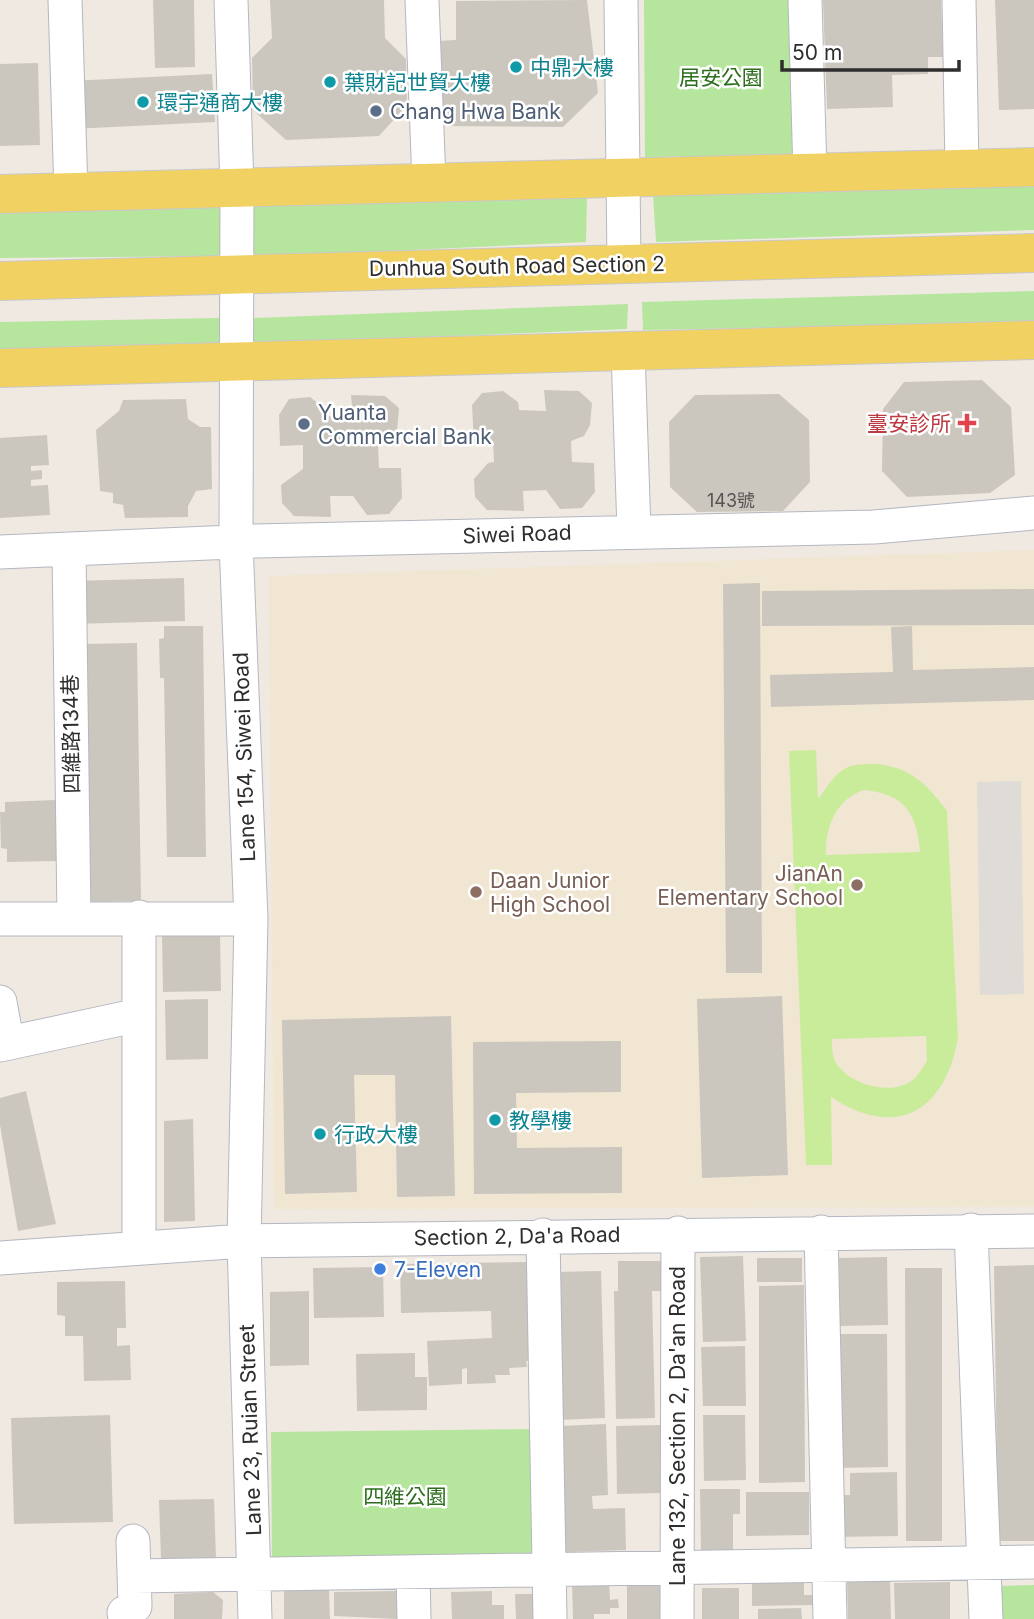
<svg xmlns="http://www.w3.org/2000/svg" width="1034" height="1619" font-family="Inter,'Noto Sans TC',sans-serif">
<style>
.education{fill:#f0e6d1}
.green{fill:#b6e59e}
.pitch{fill:#c9ec9a;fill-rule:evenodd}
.plaza{fill:#dfdcd8}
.building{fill:#cbc7bf}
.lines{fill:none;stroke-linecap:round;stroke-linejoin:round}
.minor-casing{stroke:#b4b7c1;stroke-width:35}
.major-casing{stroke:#c9c9c9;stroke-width:40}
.minor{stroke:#fff;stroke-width:33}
.major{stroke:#f2d163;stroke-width:38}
.culture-dot{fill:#0f9aa8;stroke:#fff;stroke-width:2.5}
.service-dot{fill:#5c6f8a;stroke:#fff;stroke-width:2.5}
.health-dot{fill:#e0444e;stroke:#fff;stroke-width:2.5}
.education-dot{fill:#8d6e63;stroke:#fff;stroke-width:2.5}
.shop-dot{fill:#3f7fe0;stroke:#fff;stroke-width:2.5}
.labels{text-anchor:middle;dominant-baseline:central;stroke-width:5;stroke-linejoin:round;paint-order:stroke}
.number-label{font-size:18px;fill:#555452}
.culture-label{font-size:21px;fill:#0d838f;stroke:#fff;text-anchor:start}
.park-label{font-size:21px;fill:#2c6e1b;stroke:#fff}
.service-label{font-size:21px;fill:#4e5e75;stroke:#fff;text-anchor:start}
.street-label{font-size:21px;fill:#2e2e2e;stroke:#fff}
.health-label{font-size:21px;fill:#be3a42;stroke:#fff;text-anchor:end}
.education-label{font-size:21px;fill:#785e54;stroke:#fff;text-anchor:end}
.shop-label{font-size:21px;fill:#366cbe;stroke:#fff;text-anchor:start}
</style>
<rect width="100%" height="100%" fill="#efe9e1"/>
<path class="education" d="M1034,550V1207L274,1209L269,576Z"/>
<path class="green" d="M644,0H795L800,155L645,157Z
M1034,184V230L656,242L653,194Z
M587,196L586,242L252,257L247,201Z
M223,201L228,256L0,258V206Z
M1034,291V323L643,330L642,302Z
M628,304L627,329L254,344V318Z
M220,318V345L0,351V322Z
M538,1429L540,1559L272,1562L271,1432Z
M1034,1585V1619H998L996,1586Z"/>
<path class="pitch" d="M816,750L818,799C827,788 834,773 848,767C855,764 868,764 876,764C910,767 927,784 947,811L958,1038C945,1112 896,1140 831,1097L832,1165H806L789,751ZM864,790C905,794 917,813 920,852L826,855C825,827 836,799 864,790ZM926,1036L927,1061C923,1067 917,1078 910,1082C888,1096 846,1083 835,1061C832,1055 832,1045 832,1039Z"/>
<path class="plaza" d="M1021,781L1024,994L980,995L977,782Z"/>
<path class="building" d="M153,0H194L195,67L155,68Z
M270,0H384L385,38L406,59L407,105L379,136L286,140L253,110L252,58L272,38Z
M587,0L598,93L563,127L440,126L437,41L456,40V1Z
M823,0H941L943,57H928V74L892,75L893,107L827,109Z
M995,0H1034V109L999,110Z
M38,63L40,145L0,146V64Z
M212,74L215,122L72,129L70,81Z
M982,380L1011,407L1015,475L990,493L907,497L882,471L883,409L904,382Z
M544,390L579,391L592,403L590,425L584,436L571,441L572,462L594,463L595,492L582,508L560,509L546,490L523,491L524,511L487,510L475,497L474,479L488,463L494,462L493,442L474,443L472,405L482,393L503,391L518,402L519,410L546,411Z
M779,394L809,420L810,482L783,511L697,512L670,487L669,422L695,395Z
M351,395L385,396L399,408L397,431L390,442L378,446L379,468H401L402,498L389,514L367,515L353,496H330L331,517L294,516L282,503L281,485L303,469V445L280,446L279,415L289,399L310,397L324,408L325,416L353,417Z
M186,399L188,419L200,427H211L212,489L196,491L188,506V517L125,518L123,505L113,503V493L100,491L96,430L119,411L123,400Z
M47,435L49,465L31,466V471L42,470V479L31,480V486L48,485L50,515L0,518V438Z
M184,578L185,621L72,624L71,581Z
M760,583L762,973H726L723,584Z
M1034,589V625L762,626V591Z
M164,626H203L206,857H167L164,678H160L159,639L164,638Z
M912,626L913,670L1034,667V700L771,707L770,675L893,672L891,627Z
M137,643L141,901L89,902L85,644Z
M55,800L57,861L7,862V849L1,848L0,812H5V802Z
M220,934L221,991L163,992L162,935Z
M782,996L788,1175L702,1178L697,999Z
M208,999V1059L166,1060L165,1000Z
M451,1016L455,1196L397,1197L395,1075H354L357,1192L285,1194L282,1020Z
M621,1041V1092L516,1093L517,1148L622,1147V1193L474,1194L473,1042Z
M26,1091L56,1224L18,1231L0,1125V1098Z
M193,1119L195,1221L164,1222V1121Z
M743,1256L746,1341L703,1342L700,1257Z
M887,1257L888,1325L840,1326L839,1258Z
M757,1258H802V1282H757Z
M618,1261H663V1291H652L655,1418L616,1419L614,1291H618Z
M530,1262L532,1360L526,1361L527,1367L509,1368L510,1375H495L496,1383L467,1384V1368L462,1369V1384L429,1386L427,1341L492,1338L491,1311L401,1313L400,1264Z
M1034,1265V1541H998L994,1266Z
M383,1267L384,1317L314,1318L313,1268Z
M905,1268H942V1541H906Z
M601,1271L605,1418L558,1420L554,1272Z
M125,1281L126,1328H117V1346L130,1345L131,1380L84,1381L83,1336H65V1316L57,1315V1282Z
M804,1285L805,1482L759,1483V1286Z
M309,1291V1365L270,1366V1292Z
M836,1334H887L888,1467L837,1468Z
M745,1346L746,1406H703L701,1347Z
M415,1353V1377H427V1410L357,1411L356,1354Z
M110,1415L113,1522L14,1524L11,1418Z
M703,1415H745L746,1480L704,1481Z
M606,1424L608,1495L592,1496L593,1509L625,1508L626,1550L565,1552L560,1426Z
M661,1425L663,1493L617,1494L616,1426Z
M897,1472L898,1536L833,1537L832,1495H850V1473Z
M700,1489H740V1514H733V1551H701Z
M746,1492H809V1535L746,1536Z
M214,1499L216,1558L161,1559L159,1500Z
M890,1578L891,1619H848L847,1580Z
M609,1580L610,1600L618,1599L619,1608H610V1614H594V1619H573L572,1581Z
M804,1580V1595H815V1605L752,1606V1581Z
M627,1581H665V1619H627Z
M950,1582V1619H895L894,1583Z
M702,1588H739V1619H702Z
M329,1589L330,1619H284V1590Z
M397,1591V1619L334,1616V1592Z
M492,1591V1605H504V1619H452L451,1592Z
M213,1592L223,1600L222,1619H174V1594Z
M515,1594H537L538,1619H516Z
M801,1608L802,1619H758V1609Z"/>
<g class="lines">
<g class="minor-casing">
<path id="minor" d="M65,0L71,192
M231,0L237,188L236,542L251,919L244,1241L255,1619
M422,0L429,183
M621,0L624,263
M805,0L810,173
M959,0L962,169
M628,351L634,531
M69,550L74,918
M0,552L256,541L874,527L1034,513
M139,917V1247
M0,919H251
M0,1002L7,1041
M0,1045L139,1015
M971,1230L986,1619
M821,1232L830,1619
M543,1235L550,1619
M0,1258L244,1241L1034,1231
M413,1573L414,1619
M134,1576L1034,1562
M124,1613L135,1606L133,1541
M677,1619L678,1233"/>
</g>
<g class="major-casing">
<path id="major" d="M0,194L1034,167
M0,281L1034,253
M0,368L1034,340"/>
</g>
<use href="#minor" class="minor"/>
<use href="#major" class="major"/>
</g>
<g class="culture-dot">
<circle cx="516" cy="67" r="7"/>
<circle cx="330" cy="82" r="7"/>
<circle cx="143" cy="102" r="7"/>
<circle cx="495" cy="1120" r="7"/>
<circle cx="320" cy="1134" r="7"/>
</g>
<g class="service-dot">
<circle cx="376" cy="111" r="7"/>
<circle cx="304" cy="424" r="7"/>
</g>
<path class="health-dot" d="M963.5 412.5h7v7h7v7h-7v7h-7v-7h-7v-7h7z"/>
<g class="education-dot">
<circle cx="857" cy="885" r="7"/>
<circle cx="476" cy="892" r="7"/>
</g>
<circle class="shop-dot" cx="380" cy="1269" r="7"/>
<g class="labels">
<g class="number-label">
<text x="731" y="500">143號</text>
</g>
<g class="culture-label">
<text x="530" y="67">中鼎大樓</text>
<text x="344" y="82">葉財記世貿大樓</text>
<text x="157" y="102">環宇通商大樓</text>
<text x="509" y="1120">教學樓</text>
<text x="334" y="1134">行政大樓</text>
</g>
<g class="park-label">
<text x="721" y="77">居安公園</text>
<text x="405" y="1496">四維公園</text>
</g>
<g class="service-label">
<text x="390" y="111">Chang Hwa Bank</text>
<text x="318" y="412">Yuanta<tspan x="318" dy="24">Commercial Bank</tspan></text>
</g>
<g class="street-label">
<text transform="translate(517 266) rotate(-1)">Dunhua South Road Section 2</text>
<text transform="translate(517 534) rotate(-2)">Siwei Road</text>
<text transform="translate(71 734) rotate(-91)">四維路134巷</text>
<text transform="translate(244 757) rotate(-92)">Lane 154, Siwei Road</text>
<text transform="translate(517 1236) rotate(-1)">Section 2, Da'a Road</text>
<text transform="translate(677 1426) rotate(-90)">Lane 132, Section 2, Da'an Road</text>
<text transform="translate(250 1430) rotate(-92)">Lane 23, Ruian Street</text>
</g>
<g class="health-label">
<text x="951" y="423">臺安診所</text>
</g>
<g class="education-label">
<text x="843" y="873">JianAn<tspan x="843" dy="24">Elementary School</tspan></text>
<text x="490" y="880" text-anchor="start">Daan Junior<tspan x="490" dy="24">High School</tspan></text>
</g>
<g class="shop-label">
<text x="394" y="1269">7-Eleven</text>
</g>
</g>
<path d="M782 60v10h177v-10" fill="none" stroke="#2e2e2e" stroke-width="3.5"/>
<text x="792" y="60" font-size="21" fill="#2e2e2e" stroke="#ffffff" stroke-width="5" paint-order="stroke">50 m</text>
</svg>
